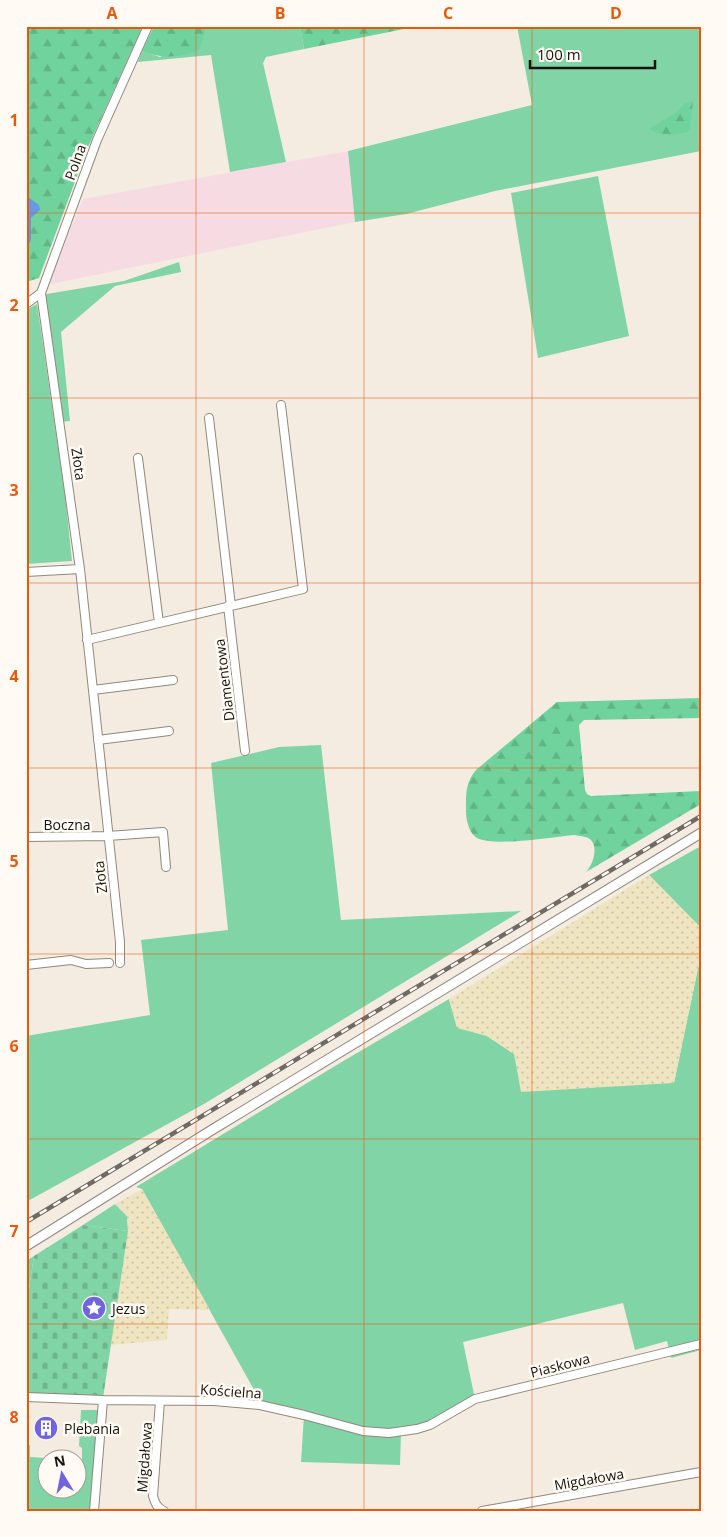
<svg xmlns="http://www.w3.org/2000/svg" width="727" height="1537" font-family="'Open Sans',sans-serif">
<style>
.commercial{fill:#f6dce2}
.green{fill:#80d4a5}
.forest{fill:url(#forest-firs)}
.sand{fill:url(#sand-dots)}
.cemetery{fill:url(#cemetery-stones)}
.water{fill:url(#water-ripples)}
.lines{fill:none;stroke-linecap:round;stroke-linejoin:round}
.minor-casing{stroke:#8f887d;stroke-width:10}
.tertiary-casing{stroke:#8f887d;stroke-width:11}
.minor{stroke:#fff;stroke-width:8}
.tertiary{stroke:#fff;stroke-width:9}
.rail-casing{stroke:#6f6a64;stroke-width:4.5}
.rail{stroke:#fffaf3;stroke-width:2.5;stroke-dasharray:8;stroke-linecap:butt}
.grid{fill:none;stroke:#e8590c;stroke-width:1;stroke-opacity:0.55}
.labels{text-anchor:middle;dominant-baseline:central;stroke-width:5;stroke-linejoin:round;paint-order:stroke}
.street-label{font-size:14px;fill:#161410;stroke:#fffaf3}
.poi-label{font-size:14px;fill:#161410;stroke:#fffaf3;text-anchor:start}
.neatline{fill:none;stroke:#e8590c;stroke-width:2}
.grid-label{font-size:16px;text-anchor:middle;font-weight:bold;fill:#e8590c}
</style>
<defs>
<pattern id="forest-firs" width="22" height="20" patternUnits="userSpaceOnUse" patternTransform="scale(1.25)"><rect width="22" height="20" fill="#70d39d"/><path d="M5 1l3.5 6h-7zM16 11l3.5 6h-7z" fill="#60b486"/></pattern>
<pattern id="sand-dots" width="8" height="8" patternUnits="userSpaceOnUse" patternTransform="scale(1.25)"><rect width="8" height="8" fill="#eee4bf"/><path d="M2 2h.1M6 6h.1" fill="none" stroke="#cbc3a3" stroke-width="1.8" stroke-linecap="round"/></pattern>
<pattern id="cemetery-stones" width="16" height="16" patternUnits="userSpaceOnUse" patternTransform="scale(1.25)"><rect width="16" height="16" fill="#80d4a5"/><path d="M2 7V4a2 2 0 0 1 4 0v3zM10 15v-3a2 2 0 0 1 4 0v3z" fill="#6eb58d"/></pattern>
<pattern id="water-ripples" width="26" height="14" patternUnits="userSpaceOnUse" patternTransform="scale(1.25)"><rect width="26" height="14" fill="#669ae4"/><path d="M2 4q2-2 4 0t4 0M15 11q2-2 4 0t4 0" fill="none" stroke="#537cb7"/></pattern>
</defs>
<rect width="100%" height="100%" fill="#f4ece1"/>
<path class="commercial" d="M348,151L355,222L51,284L50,279L56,262L83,199Z"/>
<path class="green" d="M205,26H300L304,49L266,57L263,63L286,162L230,172L211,55L138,62L142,51L160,57L206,29Z
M517,26H701V151L495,191L406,214L355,222L348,151L532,105Z
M598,176L629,336L538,358L511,193Z
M179,262L181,272L115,286L61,332L70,421L60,422L41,295L124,281Z
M37,304L65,495L72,561L26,564V310Z
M321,745L341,920L521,911L204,1104L26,1202V1036L150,1015L141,940L228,930L211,763L279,747Z
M701,846V928L649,875Z
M701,954V1350L671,1358L667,1341L635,1350L623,1303L463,1342L475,1399L449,1415L401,1432L400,1465L301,1462L304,1415L260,1405L257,1395L142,1189L136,1187L340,1063L449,999L457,1027L487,1036L514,1054L674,1083Z
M115,1204L127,1216L128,1231L83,1225Z
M34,1256L26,1308V1261Z
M81,1410H99L91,1511H26V1445H30V1457L62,1459L48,1460V1490H78V1461H82V1448L79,1446Z"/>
<path class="forest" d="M26,26H143L88,147L39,278L26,282Z
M154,26H205L206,29L199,50C180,58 162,59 142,51Z
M300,26H419L304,49Z
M693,101L690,129L688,132C673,135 662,137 649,129L677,112L685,103Z
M701,698V718L584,720L579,725L585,790L587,794L591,796L701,791V804L586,872C593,865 599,847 590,839C585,836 579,836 574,835C553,837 495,847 477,838C469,833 466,820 466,811C466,795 465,783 476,770L557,702Z"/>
<path class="sand" d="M649,875L701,928V954L674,1083L521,1092L514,1054L487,1036L457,1028L449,999Z
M142,1189L210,1310L169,1309L167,1340L111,1345L128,1231L127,1216L115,1204Z"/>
<path class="cemetery" d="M83,1225L128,1231L103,1398L26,1396V1308L34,1256Z"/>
<path class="water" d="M26,197H28L39,205L40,210L31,218V240L26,251Z"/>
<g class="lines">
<g class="minor-casing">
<path id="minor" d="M41,293L80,569L120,942V963
M26,304L41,293L97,140L148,26
M209,418L231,606
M138,458L159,623
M26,572L80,569
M228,606L245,751
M87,640L303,589L281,405
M93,690L173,680
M98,740L169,731
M26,837L108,836L163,832L166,867
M26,965L71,960L86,964L109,963
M26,1397L103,1400L214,1401L260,1405L304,1415L363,1431L389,1433L417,1429L430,1425L475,1399L701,1344
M160,1401L153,1496C155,1503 157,1508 164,1511
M94,1511L103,1400
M482,1511L701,1472"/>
</g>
<g class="tertiary-casing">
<path id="tertiary" d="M26,1246L215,1128L701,833"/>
</g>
<use href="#minor" class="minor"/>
<use href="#tertiary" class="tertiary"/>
<g class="rail-casing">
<path id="rail" d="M26,1222L701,816"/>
</g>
<use href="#rail" class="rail"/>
</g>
<path class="grid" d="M196,26V1511M364,26V1511M532,26V1511M26,213H701M26,398H701M26,583H701M26,768H701M26,954H701M26,1139H701M26,1324H701"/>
<defs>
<g id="sight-disc" transform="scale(1.25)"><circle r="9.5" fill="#7165df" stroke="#fffaf3"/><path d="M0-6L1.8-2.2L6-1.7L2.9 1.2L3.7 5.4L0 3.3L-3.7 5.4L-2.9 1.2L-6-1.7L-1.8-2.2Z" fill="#fff"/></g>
<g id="building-disc" transform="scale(1.25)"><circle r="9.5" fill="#7165df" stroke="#fffaf3"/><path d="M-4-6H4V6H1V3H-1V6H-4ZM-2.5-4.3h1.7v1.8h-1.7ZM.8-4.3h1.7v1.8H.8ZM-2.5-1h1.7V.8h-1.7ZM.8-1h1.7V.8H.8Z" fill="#fff"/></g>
</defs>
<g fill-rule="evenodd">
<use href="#sight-disc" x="94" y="1308"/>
<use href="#building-disc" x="46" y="1428"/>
</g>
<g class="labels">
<g class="street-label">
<text transform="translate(75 162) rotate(-70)">Polna</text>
<text transform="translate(79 464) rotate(82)">Złota</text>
<text transform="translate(224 680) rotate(-97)">Diamentowa</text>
<text x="67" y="824">Boczna</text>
<text transform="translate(100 877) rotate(-96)">Złota</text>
<text transform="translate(560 1365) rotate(-14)">Piaskowa</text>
<text transform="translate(231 1391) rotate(4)">Kościelna</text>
<text transform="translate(144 1457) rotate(-86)">Migdałowa</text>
<text transform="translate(589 1479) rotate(-10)">Migdałowa</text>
</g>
<g class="poi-label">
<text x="112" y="1308">Jezus</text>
<text x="64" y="1428">Plebania</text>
</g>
</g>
<rect width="727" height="1537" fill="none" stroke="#fffaf3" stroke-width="55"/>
<g transform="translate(62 1474) rotate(350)"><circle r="24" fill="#fffaf3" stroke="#a29e98"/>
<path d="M0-4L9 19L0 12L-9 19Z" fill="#7165df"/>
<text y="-8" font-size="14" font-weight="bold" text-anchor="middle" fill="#161410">N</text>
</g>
<path d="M530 60v8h125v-8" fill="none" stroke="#161410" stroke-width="2.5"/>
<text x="537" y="60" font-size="15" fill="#161410" stroke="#fffaf3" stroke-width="4" paint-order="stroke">100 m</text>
<rect x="28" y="28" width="672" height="1482" class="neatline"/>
<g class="grid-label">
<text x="112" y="19">A</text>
<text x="280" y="19">B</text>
<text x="448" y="19">C</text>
<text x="616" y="19">D</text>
<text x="14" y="126">1</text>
<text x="14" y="311">2</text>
<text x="14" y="496">3</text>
<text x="14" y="682">4</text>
<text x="14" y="867">5</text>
<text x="14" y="1052">6</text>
<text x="14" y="1237">7</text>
<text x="14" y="1423">8</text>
</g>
</svg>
